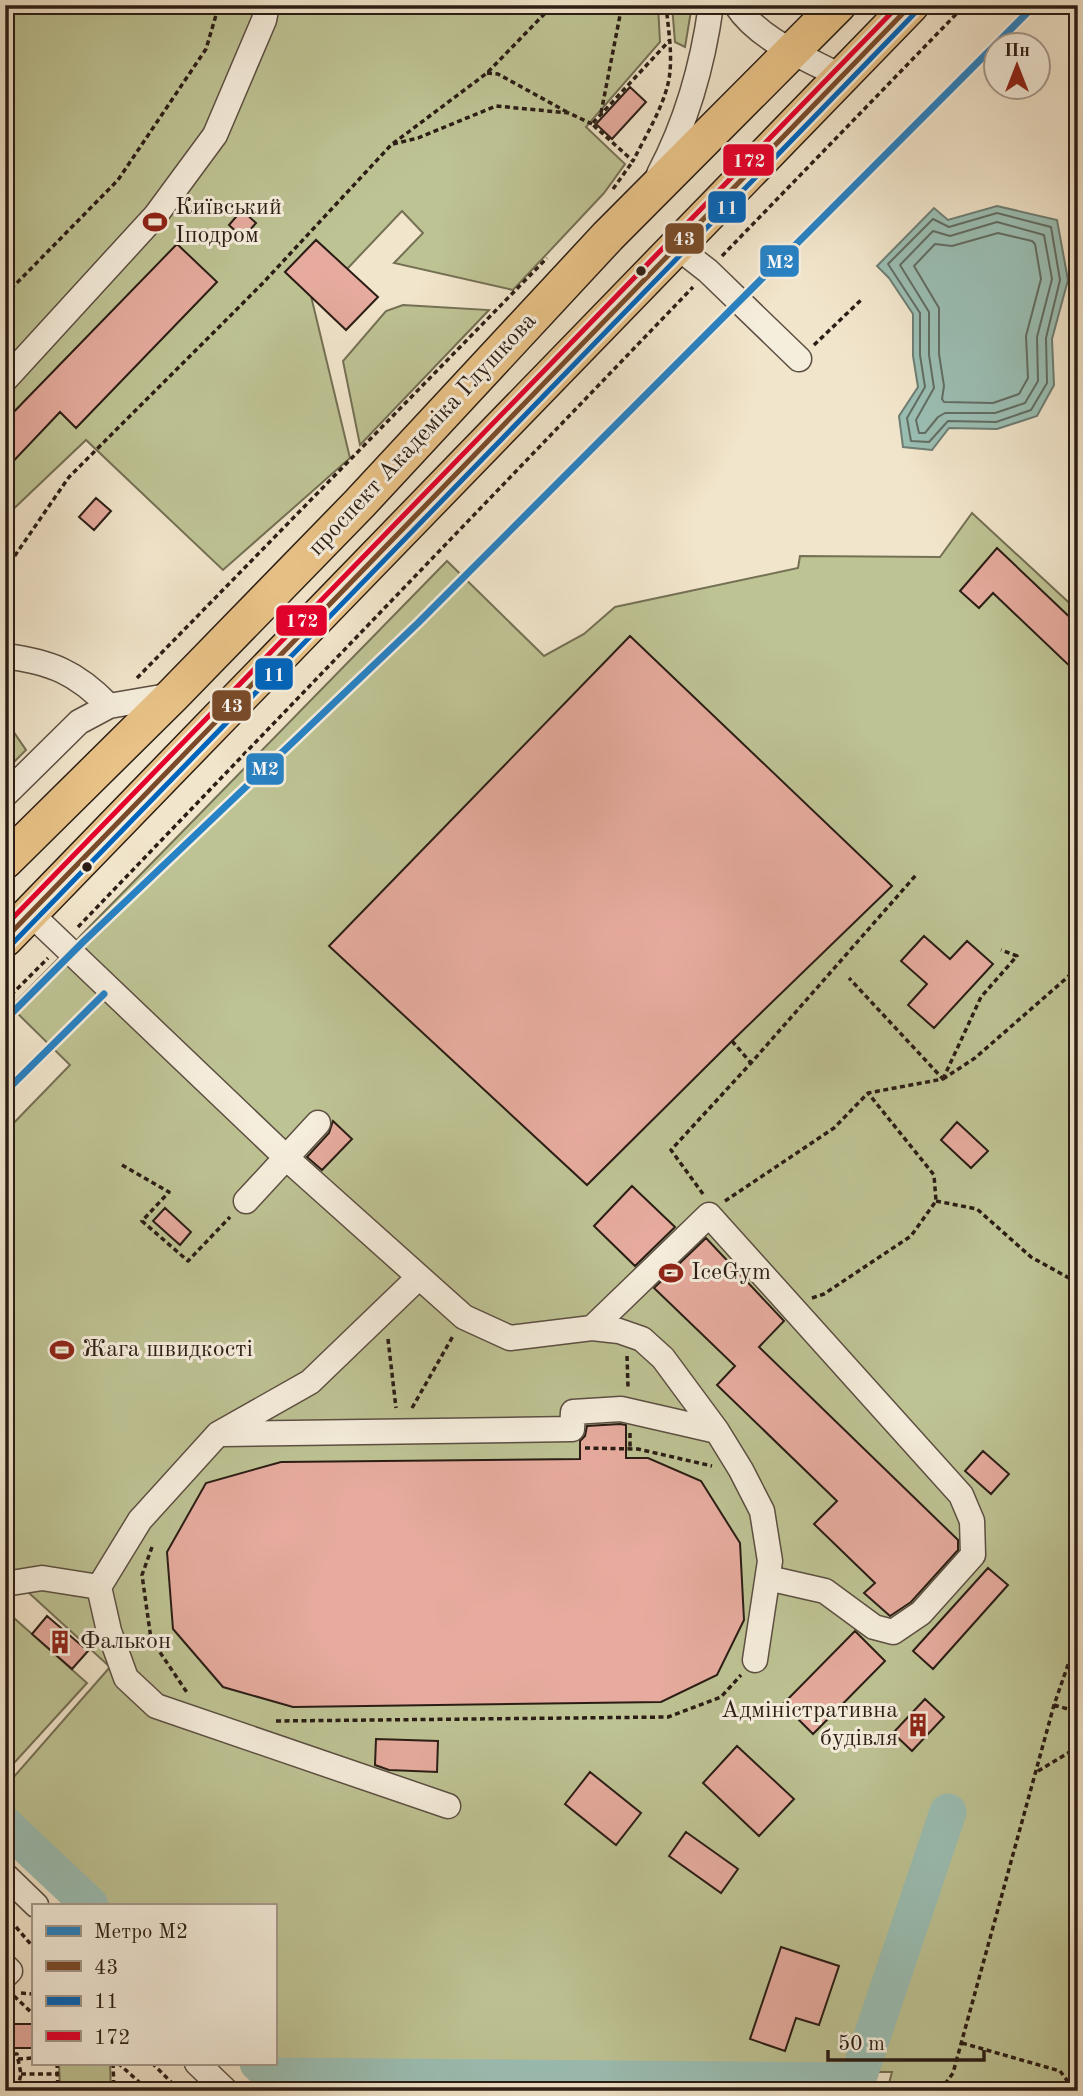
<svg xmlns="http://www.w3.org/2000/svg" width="1083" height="2096" font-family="'Old Standard TT',serif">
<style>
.green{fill:#bec394;stroke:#747054;stroke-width:2}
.water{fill:#9bbfb4;stroke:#6e7e74;stroke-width:2}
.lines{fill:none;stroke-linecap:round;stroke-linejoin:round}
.shore{stroke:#636e64;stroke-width:2}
.river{stroke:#9bbfb4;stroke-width:37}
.building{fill:#e6ab9e;stroke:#2b1d15;stroke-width:2}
.minor-casing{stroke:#5c4f42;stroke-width:27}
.highway-casing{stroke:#2b1d15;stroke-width:38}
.path{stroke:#2b1d15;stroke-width:3.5;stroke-dasharray:5 3.5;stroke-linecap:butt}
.minor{stroke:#f6eedd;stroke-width:24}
.highway{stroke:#e8c286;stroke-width:35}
.bus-1-casing{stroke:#f6eedd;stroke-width:10}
.bus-2-casing{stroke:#f6eedd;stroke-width:10}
.bus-3-casing{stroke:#f6eedd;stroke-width:10}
.bus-1{stroke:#7a4b2a;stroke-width:5}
.bus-2{stroke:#0065bd;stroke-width:5}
.bus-3{stroke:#e4002b;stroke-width:5}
.metro-1-casing{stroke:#f6eedd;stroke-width:12}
.metro-1{stroke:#2782c5;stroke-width:7}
.bus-dot{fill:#2b1d15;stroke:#f6eedd;stroke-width:2.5}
.labels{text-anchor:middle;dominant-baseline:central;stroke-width:6;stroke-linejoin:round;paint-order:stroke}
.poi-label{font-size:24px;fill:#2b1d15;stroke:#f6eedd;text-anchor:start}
.street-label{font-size:24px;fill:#2b1d15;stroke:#f6eedd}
.line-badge{stroke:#f6eedd;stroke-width:2.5}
.badge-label{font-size:19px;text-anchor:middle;font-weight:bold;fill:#fff}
</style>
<rect width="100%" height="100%" fill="#f1e5cb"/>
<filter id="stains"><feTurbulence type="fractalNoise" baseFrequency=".00286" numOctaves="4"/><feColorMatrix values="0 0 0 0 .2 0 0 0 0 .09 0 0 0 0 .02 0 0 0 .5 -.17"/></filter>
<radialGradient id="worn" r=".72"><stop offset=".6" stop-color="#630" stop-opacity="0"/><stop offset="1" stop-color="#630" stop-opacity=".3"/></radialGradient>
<path class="green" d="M5,5H658L660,42L586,127L625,164L604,193L513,290L394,263L423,233L402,211L347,269L316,240L285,272L311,296L350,458L223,570L86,440L5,517Z
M672,5H692L685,47L675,42Z
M403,305L489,310L360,445L343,361L386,311Z
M972,513L1078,611V2091H887L892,2072L274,2070L266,2063H275V1905H101L5,1815V1787L110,1667L5,1571V1132L70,1065L11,1007L447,561L544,656L584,634L615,607L798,568L800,556L940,557Z
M5,724L13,731L26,750L5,771Z
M5,1610L87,1683L5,1773Z
M59,2063H110L111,2091H60Z"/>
<path class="water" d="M997,206L1057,220L1068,280L1052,339L1054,385L1037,416L997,429L949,428L932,450L903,447L899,416L918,387L913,356V314L889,278L877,266L934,208L948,220Z"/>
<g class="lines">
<path class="shore" d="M997,213L1051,227L1060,280L1046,338L1047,383L1031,410L996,422L948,421L929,442L911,441L907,418L925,387L920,355V313L888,264L933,219L949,227Z
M997,222L1044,235L1052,279L1037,337L1038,381L1025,403L995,413H945L938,417L925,433H919L916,420L934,388L929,355V312L900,265L933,231L950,236Z
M998,233L1032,241L1035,244L1041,279L1026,336L1028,378L1019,394L993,403L944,402L942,399L944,386L939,354V308L914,266L935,244L952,246Z"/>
<path class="river" d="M5,1825L90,1905
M258,2063L272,2076L857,2081L948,1812"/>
</g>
<path class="building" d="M630,87L646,102L612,139L596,124Z
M242,210L256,223L243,238L229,225Z
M316,240L378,297L346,330L285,272Z
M177,244L217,282L76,428L60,412L5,470V421Z
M96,498L111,511L94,530L79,517Z
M997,548L1078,625V674L993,593L979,608L960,591Z
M630,636L892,886L732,1041L587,1185L329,946Z
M924,936L950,959L967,941L993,964L934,1028L908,1005L927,984L901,961Z
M333,1121L352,1139L322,1170L307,1157L329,1133Z
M957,1122L988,1151L971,1168L941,1140Z
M632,1186L675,1227L635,1266L594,1226Z
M165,1208L191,1232L180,1245L153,1221Z
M706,1238L784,1321L759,1347L958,1540V1550L911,1602L890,1616L864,1593L875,1583L814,1524L837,1501L717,1385L735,1366L654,1288Z
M620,1424L626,1425V1458H648L701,1481L740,1543L744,1620L717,1675L661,1702L293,1707L223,1687L173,1629L167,1552L206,1483L281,1462L580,1459V1441L585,1436L587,1426Z
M983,1451L1009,1474L991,1494L965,1471Z
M988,1568L1008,1585L933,1669L913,1651Z
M47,1616L88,1651L72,1669L32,1634Z
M855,1631L885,1661L813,1734L783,1704Z
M925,1699L944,1717L912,1751L893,1733Z
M376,1739L438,1741L437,1772L389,1770L375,1765Z
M737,1746L794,1799L759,1836L703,1783Z
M590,1772L641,1813L616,1845L565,1804Z
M686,1832L738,1869L721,1893L669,1856Z
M781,1947L839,1966L819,2025L796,2018L785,2051L750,2039Z
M5,2024H33V2048H5Z"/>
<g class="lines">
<g class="minor-casing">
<path id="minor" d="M736,5C759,40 806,58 842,77
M659,174C687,121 703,64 711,5
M676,246L708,271L799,359
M5,380L156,215L215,135L264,20L267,5
M5,656C51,662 76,672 109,706
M5,795L79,722L109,706L173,695
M30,913L293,1164L464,1317L510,1338L592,1328L619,1331L642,1339L663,1358L717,1431L741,1470L762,1511L770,1561L755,1660
M246,1201L318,1123
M419,1277L310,1382L218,1434L140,1520L99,1587L109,1631L126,1678L156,1706L448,1806
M592,1328L709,1215L961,1495L972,1521L973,1555L921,1613L893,1632L874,1627L825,1591L768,1578
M223,1434L572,1429L573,1412L621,1409L717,1431
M5,1584L42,1578L99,1587
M5,1875L36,1905
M5,1966L10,1971L5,1976
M197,2063L226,2091"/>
</g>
<g class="highway-casing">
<path id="highway" d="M5,861L173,695L360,503L608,236L838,5
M5,939L911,5"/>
</g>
<path class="path" d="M666,5C668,27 672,49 670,71C668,100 646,135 633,161L592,124L669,41
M487,73L498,74L567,112
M601,113L622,5
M393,144L418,138L496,106L569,113L592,124
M613,189L633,161
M722,256L965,5
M5,295L118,180L206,49L219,5
M814,345L861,300
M5,570L69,477L262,284L391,145L487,73L553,5
M137,678L547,258
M78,927L693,287
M5,1001L48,958
M732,1041L751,1063
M943,1079L975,1058L1078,968
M943,1079L981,997L1017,956L1001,950
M122,1165L169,1192L142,1221L188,1261L230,1217
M703,1194L671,1150L751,1063L916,875
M725,1201L834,1128L868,1093L943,1079L849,978
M936,1201L977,1209L1031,1257L1078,1283
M812,1298L824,1294L911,1236L936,1201L934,1175L868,1093
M388,1339L396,1408
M627,1356L628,1387
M412,1408L453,1336
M630,1433V1449
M585,1448L638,1449L712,1466
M152,1547L142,1575L151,1639L188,1694
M1054,1705L1078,1712
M276,1721L668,1717L721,1697L741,1675
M1038,1771L1078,1747
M5,1914L33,1947
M21,1993L33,1994
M14,1996L33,2014
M962,2043L1060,2071L1075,2091
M5,2054H17L21,2074L17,2091
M18,2059L33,2058
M57,2063L58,2091
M113,2063L114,2091
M118,2063L149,2091
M152,2063L180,2091
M21,2074H57
M134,2091L142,2085
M940,2091L953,2073L1054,1705L1078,1636"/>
<use href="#minor" class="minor"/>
<use href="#highway" class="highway"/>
<g class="bus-1-casing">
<path id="bus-1" d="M5,939L911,5"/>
</g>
<g class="bus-2-casing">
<path id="bus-2" d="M11,945L917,11"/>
</g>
<g class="bus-3-casing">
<path id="bus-3" d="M5,926L899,5"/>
</g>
<use href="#bus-1" class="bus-1"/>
<use href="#bus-2" class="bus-2"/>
<use href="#bus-3" class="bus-3"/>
<g class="metro-1-casing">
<path id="metro-1" d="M5,1020L83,942L418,623L1035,5
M5,1092L104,994"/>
</g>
<use href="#metro-1" class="metro-1"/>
</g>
<defs>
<g id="stadium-bare" transform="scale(1.89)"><path d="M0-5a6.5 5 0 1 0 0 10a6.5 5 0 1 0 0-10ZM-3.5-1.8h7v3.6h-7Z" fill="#8f2418" stroke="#f6eedd" stroke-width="2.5" paint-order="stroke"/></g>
<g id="building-bare" transform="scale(1.89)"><path d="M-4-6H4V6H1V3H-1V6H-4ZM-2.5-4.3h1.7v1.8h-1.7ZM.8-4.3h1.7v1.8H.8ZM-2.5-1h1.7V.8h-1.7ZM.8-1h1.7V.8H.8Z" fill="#8f2418" stroke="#f6eedd" stroke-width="2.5" paint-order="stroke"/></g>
</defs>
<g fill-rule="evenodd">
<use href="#stadium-bare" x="155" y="222"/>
<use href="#stadium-bare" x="671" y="1273"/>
<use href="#stadium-bare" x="62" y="1350"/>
<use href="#building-bare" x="60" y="1642"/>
<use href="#building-bare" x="918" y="1725"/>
</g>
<g class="bus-dot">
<circle cx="641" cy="271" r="6"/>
<circle cx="87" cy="867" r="6"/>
</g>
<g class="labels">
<g class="poi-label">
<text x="175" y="208">Київський<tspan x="175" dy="28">Іподром</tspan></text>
<text x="691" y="1273">IceGym</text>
<text x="82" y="1350">Жага швидкості</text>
<text x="80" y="1642">Фалькон</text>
<text x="898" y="1711" text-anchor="end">Адміністративна<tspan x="898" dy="28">будівля</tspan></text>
</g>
<g class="street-label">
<text transform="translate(423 435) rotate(-47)">проспект Академіка Глушкова</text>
</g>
</g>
<g class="line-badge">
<rect x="722" y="143" width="53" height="34" rx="7" fill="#e4002b"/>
<rect x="707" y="190" width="40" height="34" rx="7" fill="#0065bd"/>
<rect x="664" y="222" width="41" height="33" rx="7" fill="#7a4b2a"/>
<rect x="759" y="244" width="41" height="34" rx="7" fill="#2782c5"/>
<rect x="275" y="604" width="53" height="33" rx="7" fill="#e4002b"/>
<rect x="254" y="657" width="40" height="34" rx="7" fill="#0065bd"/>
<rect x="211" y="689" width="41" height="33" rx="7" fill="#7a4b2a"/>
<rect x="245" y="752" width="40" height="34" rx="7" fill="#2782c5"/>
</g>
<g class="badge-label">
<text x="749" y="167">172</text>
<text x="727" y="214">11</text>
<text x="684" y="245">43</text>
<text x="780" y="268">M2</text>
<text x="302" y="627">172</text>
<text x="274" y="681">11</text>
<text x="232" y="712">43</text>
<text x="265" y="775">M2</text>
</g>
<rect width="1083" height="2096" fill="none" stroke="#f1e5cb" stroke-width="28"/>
<rect x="7" y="7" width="1069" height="2082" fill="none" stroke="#2b1d15" stroke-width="3.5"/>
<rect x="14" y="14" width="1055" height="2068" fill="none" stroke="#2b1d15" stroke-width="2"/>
<rect x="32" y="1904" width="245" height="161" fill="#f6eedd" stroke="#a59a8d" stroke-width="2"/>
<rect x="46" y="1926" width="35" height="10" fill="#2782c5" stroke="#a59a8d" stroke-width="2"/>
<text x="94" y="1938" font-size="21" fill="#2b1d15">Метро M2</text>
<rect x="46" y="1961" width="35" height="10" fill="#7a4b2a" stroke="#a59a8d" stroke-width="2"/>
<text x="94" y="1974" font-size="21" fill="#2b1d15">43</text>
<rect x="46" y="1996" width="35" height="10" fill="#0065bd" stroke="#a59a8d" stroke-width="2"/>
<text x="94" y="2008" font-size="21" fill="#2b1d15">11</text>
<rect x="46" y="2031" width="35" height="10" fill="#e4002b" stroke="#a59a8d" stroke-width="2"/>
<text x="94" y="2044" font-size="21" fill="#2b1d15">172</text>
<g transform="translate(1017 66)"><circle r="33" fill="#f6eedd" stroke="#a59a8d" stroke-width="2"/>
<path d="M0-5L12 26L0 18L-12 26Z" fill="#8f2418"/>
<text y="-10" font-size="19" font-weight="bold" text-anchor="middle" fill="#2b1d15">Пн</text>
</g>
<path d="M828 2050v10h156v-10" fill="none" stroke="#2b1d15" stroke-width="3.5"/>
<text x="838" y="2050" font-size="21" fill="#2b1d15" stroke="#f6eedd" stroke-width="5" paint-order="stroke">50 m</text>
<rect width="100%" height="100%" filter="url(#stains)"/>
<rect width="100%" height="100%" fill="url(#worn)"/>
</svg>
